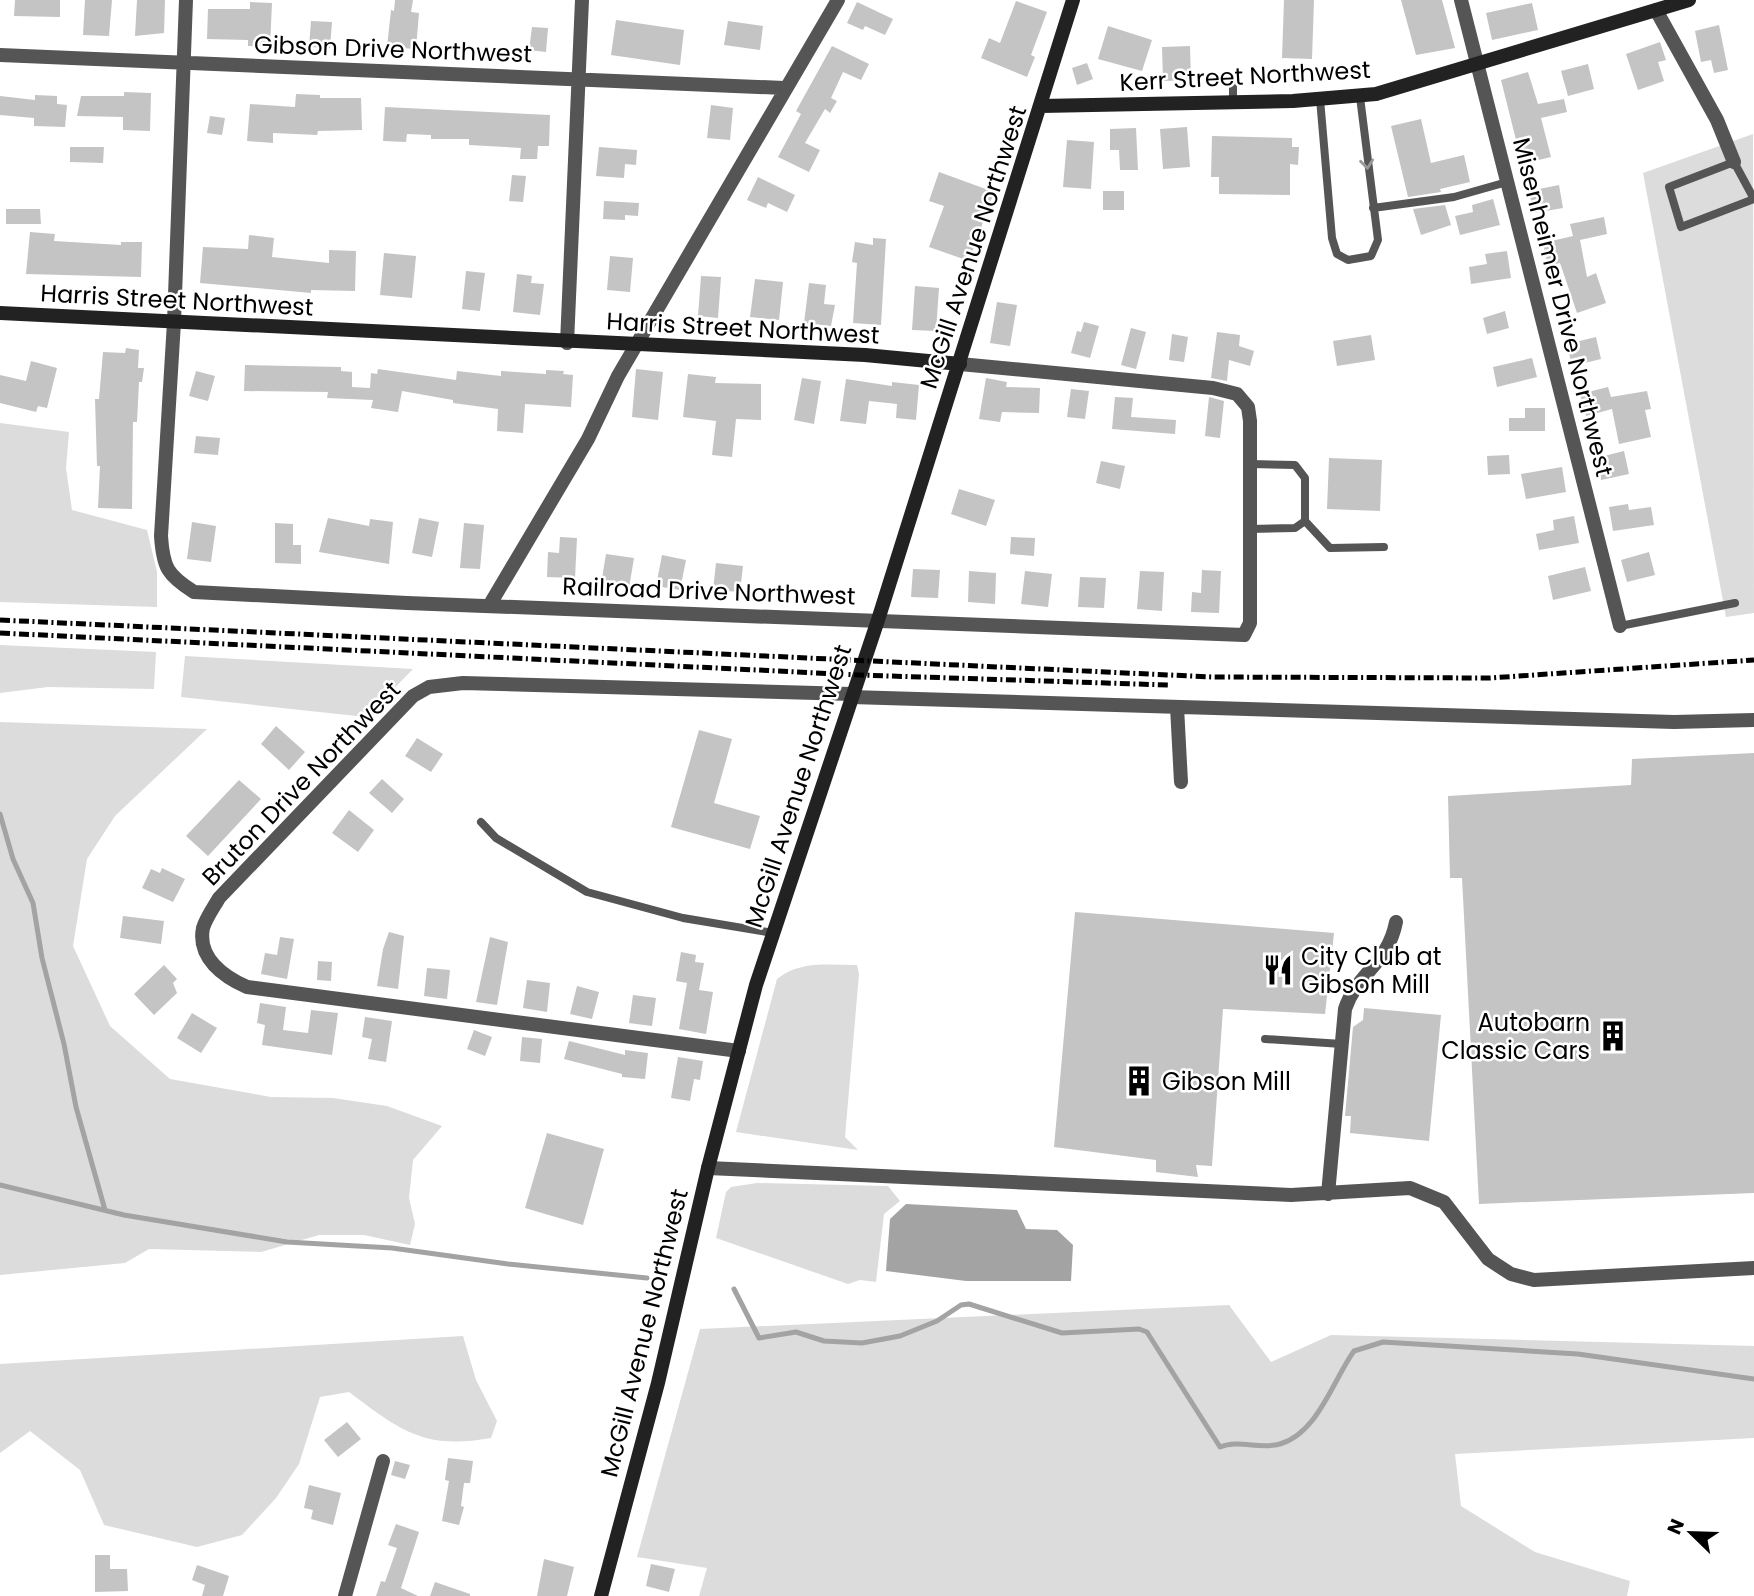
<svg xmlns="http://www.w3.org/2000/svg" width="1754" height="1596" font-family="Poppins,sans-serif">
<style>
.green{fill:#dcdcdc}
.water{fill:#a3a3a3}
.lines{fill:none;stroke-linecap:round;stroke-linejoin:round}
.stream{stroke:#a3a3a3;stroke-width:5}
.building{fill:#c4c4c4}
.lane{stroke:#555;stroke-width:8}
.street{stroke:#555;stroke-width:14}
.secondary{stroke:#222;stroke-width:14}
.rail{stroke:#000;stroke-width:5;stroke-dasharray:10 3.5 2 3.5;stroke-linecap:butt}
.oneway{stroke:#999}
.labels{text-anchor:middle;dominant-baseline:central;stroke-width:5;stroke-linejoin:round;paint-order:stroke}
.street-label{font-size:24px;fill:#000;stroke:#fff}
.poi-label{font-size:24px;fill:#000;stroke:#fff;text-anchor:start}
</style>
<rect width="100%" height="100%" fill="#fff"/>
<path class="green" d="M1753,134L1754,613L1726,617L1643,173Z
M0,423L69,432L66,468L72,510L147,530L157,572V607L0,602Z
M0,645L156,652L154,689L48,687L0,693Z
M185,656L413,669L366,717L181,697Z
M0,722L207,729L115,816L87,859L73,946L110,1026L170,1079L271,1097L333,1098L387,1106L442,1126L413,1160L409,1198L415,1224L410,1245L364,1235H319L261,1252L149,1249L125,1263L0,1275Z
M857,965L859,974L845,1137L858,1150L736,1132L777,979C800,960 829,965 857,965Z
M757,1183L888,1186L900,1201L884,1214L876,1282L860,1280L848,1284L716,1238L726,1192L731,1187Z
M1229,1305L1271,1362L1331,1335L1754,1346V1438L1455,1454L1461,1506L1535,1552L1630,1581L1627,1596H699L707,1568L637,1557L700,1329Z
M463,1336L476,1380L497,1421L491,1438C424,1450 401,1431 349,1392L320,1397L299,1464L276,1498L242,1535L197,1547L104,1525L80,1470L30,1431L0,1453V1364Z"/>
<path class="water" d="M906,1204L1017,1210L1026,1229L1057,1230L1073,1245L1071,1281H966L886,1271L890,1219Z"/>
<g class="lines">
<path class="stream" d="M0,814L13,859L33,903L42,958L64,1044L76,1107L105,1210
M0,1185L124,1215L287,1242L392,1248L508,1264L647,1278
M734,1289L759,1338L796,1332L824,1341L862,1343L900,1336L937,1321L961,1305L969,1304L1062,1333L1139,1329L1147,1332L1152,1340L1220,1447C1239,1439 1260,1450 1280,1444C1318,1433 1333,1380 1354,1351L1383,1342L1578,1354L1754,1379"/>
</g>
<path class="building" d="M15,0H60V17L14,16Z
M85,0H112L109,36L83,35Z
M137,0H165L164,33L135,36Z
M395,0H413L411,12L419,13L416,49L387,47L391,10L394,11Z
M1284,0H1314L1312,59L1282,58Z
M1401,0H1442L1455,48L1416,55Z
M1016,1L1047,12L1031,55L1035,57L1027,77L981,58L989,38L1000,43Z
M250,2L272,3L270,47L248,46V40L207,39L208,9H250Z
M857,2L893,19L885,35L865,26L863,30L847,23Z
M1532,3L1538,30L1492,40L1486,13Z
M616,20L684,30L680,65L611,55Z
M311,21L332,22L330,48L309,47Z
M728,21L763,26L760,50L724,45Z
M1719,25L1728,70L1714,73L1711,60L1701,62L1695,31Z
M1108,26L1152,40L1142,71L1098,59Z
M532,27L548,28L546,52L529,50Z
M1660,42L1666,60L1658,62L1664,81L1638,90L1626,54Z
M832,46L869,64L861,80L843,72L831,98L837,101L830,113L825,109L805,143L820,150L809,172L778,157L801,114L796,111Z
M1190,46L1191,80L1163,81L1162,47Z
M1087,63L1093,79L1077,85L1072,68Z
M1588,64L1594,89L1568,96L1561,71Z
M1528,72L1538,104L1564,99L1567,112L1541,118L1551,157L1522,164L1501,80Z
M124,92L151,93L150,131L123,130V117L77,116L81,96H124Z
M296,94L320,95V98H361L362,130L318,131L317,135L273,133V143L247,141L250,104L295,107Z
M35,95L57,96V104L67,105L65,127L34,126V118L0,115V96L35,100Z
M711,105L733,108L730,140L707,138Z
M385,107L550,115L549,146H538L537,159H520L521,148L469,145V139H431V135L407,134L406,142L383,141Z
M210,116L225,118L222,135L207,133Z
M1421,119L1431,163L1464,155L1470,182L1440,189L1441,192L1408,197L1391,126Z
M1187,127L1190,167L1163,169L1160,129Z
M1136,128L1138,170H1120L1119,150H1110V129Z
M1212,136L1292,138V147H1299L1298,165L1290,164V195L1219,194V177H1211Z
M1067,140L1094,142L1091,189L1063,187Z
M70,147H104L103,163L70,162Z
M599,147L637,150L636,165L625,164L624,178L596,176Z
M939,172L994,192L969,261L929,247L944,206L929,201Z
M512,175L526,176L523,202L509,201Z
M758,177L795,195L787,212L768,203L766,208L747,200Z
M1559,185L1563,208L1534,213L1529,191Z
M1103,191H1124V210H1103Z
M1493,199L1500,225L1460,235L1455,216L1473,212L1472,205Z
M604,201L639,203L638,216L625,215V220L603,219Z
M1445,205L1451,225L1421,235L1413,209Z
M6,209H40L41,224H6Z
M1604,217L1607,234L1580,240L1587,277L1596,273L1606,303L1577,313L1560,263L1548,266L1543,243L1573,236L1570,224Z
M30,232L55,234L54,241L121,245V242H142L141,277L26,274Z
M249,235L274,238L272,257L329,263V250L356,251L355,291L311,290V293L200,283L203,247L248,249Z
M873,238L886,239L881,325L853,323L857,263L852,262L855,242L873,245Z
M1507,251L1511,278L1471,284L1469,267L1487,264L1485,254Z
M384,253L416,256L412,298L380,295Z
M610,256L633,258L630,292L607,290Z
M466,271L485,273L480,311L462,309Z
M517,274L532,276L531,283L544,284L540,315L513,312Z
M701,276L721,277L718,318L698,316Z
M755,279L783,282L779,320L750,317Z
M809,283L826,285L824,304L835,305L831,326L804,323Z
M915,286L939,288L936,331L912,330Z
M997,302L1017,305L1010,346L990,343Z
M1505,311L1509,328L1487,334L1483,318Z
M1084,322L1099,326L1090,358L1071,353L1077,331L1081,332Z
M1131,328L1146,332L1136,369L1121,365Z
M1217,332L1240,335L1239,346L1254,351L1250,366L1229,360L1227,381L1211,378Z
M1172,334L1188,337L1184,362L1169,360Z
M1371,335L1375,360L1337,366L1333,341Z
M1596,337L1601,359L1572,366L1567,344Z
M126,348L139,350L138,368H144L142,382H139L137,422H133L132,509L98,508L100,466H97L95,399H99L103,352L125,353Z
M1532,358L1537,377L1497,387L1493,367Z
M31,361L57,368L47,408L38,406L36,412L0,403V375L26,381Z
M245,365L341,367V371L352,372V387L370,388L371,373L377,374L378,369L456,380L457,371L501,376V371L546,374V370L564,371L563,374L573,375L571,407L525,404L523,433L497,431L498,409L453,403V400L402,391L398,412L371,408L373,400L327,398L328,392L244,391Z
M636,369L663,372L658,420L632,417Z
M196,371L215,376L208,401L189,396Z
M688,374L716,377L715,383L761,384V420L736,419L732,457L712,455L716,421L683,417Z
M802,378L821,381L814,424L794,420Z
M986,378L1007,382L1006,387L1040,388L1039,413L1002,412L1000,422L979,419Z
M846,379L892,386V382L919,385L916,420L896,418L897,404L869,401L866,424L840,421Z
M1608,387L1611,397L1647,391L1651,409L1645,410L1651,437L1619,444L1612,409L1586,416L1580,394Z
M1071,389L1089,391L1085,419L1067,417Z
M1115,397L1133,398L1131,417L1176,420L1175,434L1112,429Z
M1209,397L1224,401L1220,438L1205,436Z
M1525,408H1545V431H1509V418H1525Z
M196,436L220,438L218,455L194,453Z
M1624,451L1629,474L1601,480L1596,458Z
M1509,455L1510,474L1488,475L1487,456Z
M1329,458L1382,460L1380,511L1327,509Z
M1101,461L1125,466L1120,489L1096,483Z
M1562,467L1566,492L1526,499L1521,474Z
M959,489L995,500L986,526L951,514Z
M1628,504L1629,510L1651,507L1654,525L1613,531L1609,507Z
M1574,516L1579,543L1539,550L1536,534L1554,530L1553,520Z
M328,518L369,526L370,519L393,522L389,564L319,552Z
M419,518L439,522L432,557L412,553Z
M192,522L216,526L211,562L187,559Z
M275,523L293,524V545H301V564L275,563Z
M464,523L484,525L480,569L460,568Z
M560,537L577,538L575,578L547,577L548,552L559,553Z
M1011,537L1035,538L1034,556L1010,554Z
M1649,552L1655,575L1627,582L1621,560Z
M606,554L634,558L629,588L601,584Z
M662,555L686,560L680,590L656,586Z
M716,563L743,566L740,592L713,590Z
M1585,567L1591,591L1553,600L1548,576Z
M913,569L940,570L938,598L911,597Z
M1202,570L1221,571L1219,613L1191,612L1192,592L1201,593Z
M969,571L996,573L995,604L968,602Z
M1025,571L1052,574L1048,607L1021,604Z
M1140,571L1164,572L1162,611L1137,609Z
M1080,577L1106,578L1104,608L1078,607Z
M276,726L305,752L289,770L261,744Z
M699,730L732,739L714,803L760,816L750,849L671,827Z
M417,738L443,754L431,772L405,756Z
M1754,753V1193L1479,1204L1462,878H1450L1448,796L1631,785L1632,759Z
M382,779L404,799L392,813L369,793Z
M239,780L261,799L208,856L186,836Z
M349,810L374,830L358,852L332,833Z
M162,868L185,879L173,902L142,888L151,869L160,873Z
M1075,912L1334,933L1325,1014L1223,1009L1212,1166L1196,1165L1198,1177L1156,1172V1160L1054,1147Z
M123,916L164,921L161,944L120,938Z
M389,932L404,936L398,989L377,986L383,949Z
M280,937L294,939L287,979L261,974L265,953L277,955Z
M490,937L508,942L497,1005L476,1002Z
M681,952L696,955L695,962L704,963L699,990L713,992L706,1034L679,1029L687,983L676,981Z
M318,961L332,962L331,981L317,980Z
M164,965L177,979L173,983L177,993L154,1015L134,994Z
M427,968L450,970L447,999L424,996Z
M527,980L550,983L547,1012L523,1008Z
M577,986L599,992L592,1019L570,1014Z
M633,995L656,998L652,1026L629,1023Z
M260,1003L286,1007L283,1030L308,1033L311,1010L338,1013L332,1055L262,1045L265,1025L257,1023Z
M1364,1008L1441,1015L1429,1141L1350,1133L1351,1116H1345L1353,1027L1363,1020Z
M192,1013L217,1028L201,1053L177,1038Z
M365,1017L392,1021L386,1062L368,1059L372,1039L362,1037Z
M474,1030L492,1037L485,1056L467,1049Z
M522,1037L542,1039L540,1063L520,1061Z
M569,1041L625,1055V1050L648,1053L645,1079L622,1077V1074L564,1059Z
M678,1057L703,1061L700,1080L694,1079L690,1101L671,1098Z
M547,1133L604,1149L583,1225L525,1208Z
M347,1422L361,1439L338,1457L324,1440Z
M448,1458L473,1461L470,1483H464L461,1506L464,1507L459,1525L442,1521L449,1481L445,1480Z
M395,1461L410,1465L405,1479L391,1475Z
M309,1485L341,1493L333,1525L311,1519L313,1510L304,1508Z
M396,1524L419,1532L401,1588L418,1596H376L381,1581L385,1582L397,1548L388,1545Z
M95,1555H110V1569H127L128,1591L95,1592Z
M544,1559L574,1567L567,1596H537Z
M651,1564L675,1569L669,1592L646,1586Z
M197,1565L229,1576L223,1596H202L205,1585L192,1580Z
M435,1582L470,1594V1596H430Z"/>
<g class="lines">
<path class="lane" d="M1320,99L1332,238L1337,254L1348,260L1371,256L1378,240L1360,97
M1233,102V85
M1734,162L1754,199L1681,227L1669,187Z
M1373,208L1454,197L1507,182
M1305,521L1330,548L1384,547
M1250,529L1295,528L1305,521V478L1295,465L1251,464
M1620,626L1735,603
M481,822L496,838L587,892L683,918L773,933
M1265,1039L1342,1044"/>
<path class="street" d="M186,0L174,322L161,536C163,567 167,575 194,592L407,603L1244,635L1250,623V421L1248,407L1237,394L1213,388L960,364
M1461,0L1620,626
M1656,10L1717,120L1734,162
M0,55L784,88
M567,343L582,0
M489,606L588,439L618,376L838,0
M851,697L1674,722L1754,720
M1177,707L1181,782
M739,1051L247,987C224,977 197,958 203,928C206,918 214,907 219,898L413,696L429,687L463,683L852,694
M708,1168L1291,1195L1410,1188L1444,1202L1488,1259L1511,1274L1534,1280L1754,1268
M1328,1194L1345,1009C1357,973 1388,964 1396,922
M345,1596L383,1461"/>
<path class="secondary" d="M1041,106L1293,101L1376,94L1689,0
M0,313L865,355L960,364
M601,1596L658,1383L708,1168L756,985L878,620L1073,0"/>
<path class="rail" d="M0,620L1212,677L1490,678L1754,660
M0,633L859,675L1168,685"/>
</g>
<defs><path id="oneway-chevron" d="M-2-3.5L2.5 0L-2 3.5" fill="none" stroke-width="1.6" stroke-linecap="round" stroke-linejoin="round" transform="scale(1.75)"/></defs>
<use class="oneway" href="#oneway-chevron" transform="translate(1367 164) rotate(84)"/>
<defs>
<g id="restaurant-bare" transform="scale(2.415)"><path d="M-5-6h1v4h1v-4h1v4h1v-4h1v5L-1.5 .5V6h-2V.5L-5-1ZM5-6V6H3V1.5H1.5Q1.5-4 5-6Z" fill="#000" stroke="#fff" stroke-width="2.5" paint-order="stroke"/></g>
<g id="building-bare" transform="scale(2.415)"><path d="M-4-6H4V6H1V3H-1V6H-4ZM-2.5-4.3h1.7v1.8h-1.7ZM.8-4.3h1.7v1.8H.8ZM-2.5-1h1.7V.8h-1.7ZM.8-1h1.7V.8H.8Z" fill="#000" stroke="#fff" stroke-width="2.5" paint-order="stroke"/></g>
</defs>
<g fill-rule="evenodd">
<use href="#restaurant-bare" x="1278" y="970"/>
<use href="#building-bare" x="1613" y="1036"/>
<use href="#building-bare" x="1139" y="1081"/>
</g>
<g class="labels">
<g class="street-label">
<text transform="translate(393 49) rotate(2)">Gibson Drive Northwest</text>
<text transform="translate(1245 76) rotate(-3)">Kerr Street Northwest</text>
<text transform="translate(973 247) rotate(-72)">McGill Avenue Northwest</text>
<text transform="translate(177 300) rotate(3)">Harris Street Northwest</text>
<text transform="translate(1563 307) rotate(76)">Misenheimer Drive Northwest</text>
<text transform="translate(743 328) rotate(3)">Harris Street Northwest</text>
<text transform="translate(709 591) rotate(2)">Railroad Drive Northwest</text>
<text transform="translate(301 783) rotate(-46)">Bruton Drive Northwest</text>
<text transform="translate(798 786) rotate(-72)">McGill Avenue Northwest</text>
<text transform="translate(644 1333) rotate(-76)">McGill Avenue Northwest</text>
</g>
<g class="poi-label">
<text x="1301" y="956">City Club at<tspan x="1301" dy="28">Gibson Mill</tspan></text>
<text x="1590" y="1022" text-anchor="end">Autobarn<tspan x="1590" dy="28">Classic Cars</tspan></text>
<text x="1162" y="1081">Gibson Mill</text>
</g>
</g>
<g transform="translate(1691 1533) rotate(293)" stroke="#ffffff" stroke-width="5" paint-order="stroke">
<path d="M0-5L12 26L0 18L-12 26Z" fill="#000000"/>
<text y="-10" font-size="19" font-weight="bold" text-anchor="middle" fill="#000000">N</text>
</g>
</svg>
